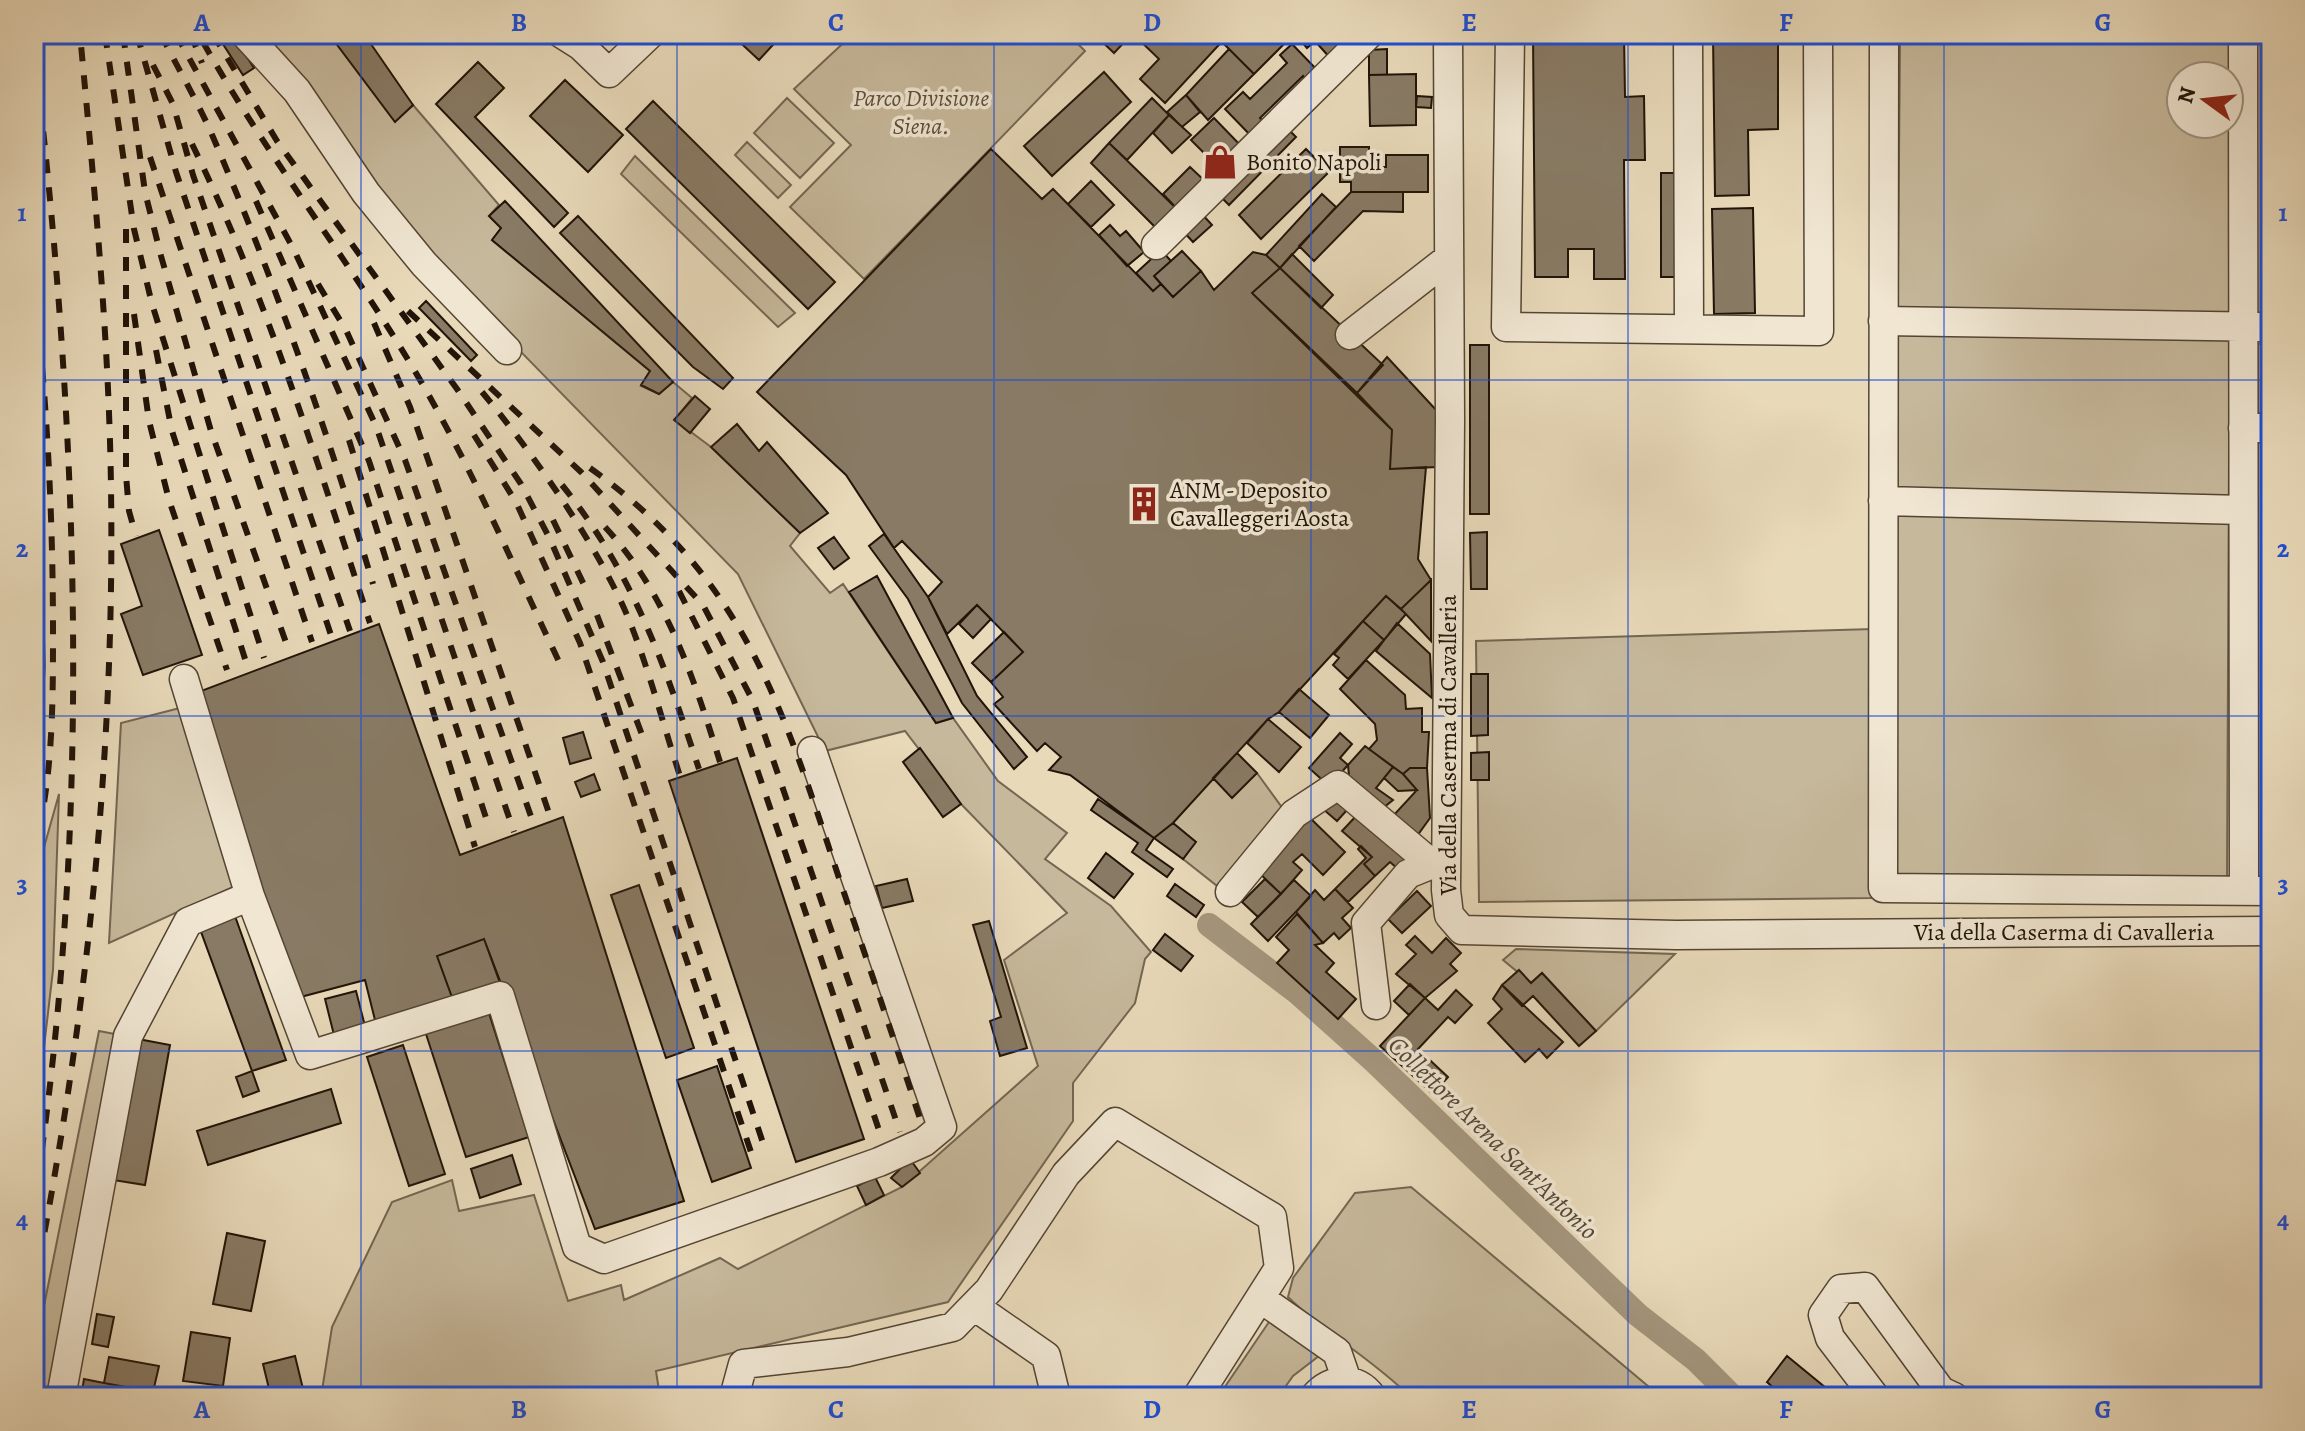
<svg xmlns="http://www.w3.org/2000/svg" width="2305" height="1431" font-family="Alegreya,serif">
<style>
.green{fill:#c6b89b;stroke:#746652;stroke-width:2;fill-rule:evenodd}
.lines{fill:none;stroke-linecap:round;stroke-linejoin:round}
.canal{stroke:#a4967d;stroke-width:24}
.building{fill:#887a64;stroke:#211408;stroke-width:2}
.minor-casing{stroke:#534534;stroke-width:31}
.minor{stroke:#f0e6d2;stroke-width:28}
.rail{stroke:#211408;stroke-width:6;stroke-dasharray:14 14;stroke-linecap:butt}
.grid{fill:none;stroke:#1d4ed8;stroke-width:2;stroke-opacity:0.55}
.labels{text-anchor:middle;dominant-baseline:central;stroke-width:7;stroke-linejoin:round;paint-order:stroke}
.park-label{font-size:24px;font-style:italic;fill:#5b4d3b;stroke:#f0e6d2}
.poi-label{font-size:24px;fill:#211408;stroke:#f0e6d2;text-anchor:start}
.street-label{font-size:24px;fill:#211408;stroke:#f0e6d2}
.water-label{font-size:26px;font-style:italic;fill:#554837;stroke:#f0e6d2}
.neatline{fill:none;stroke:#1d4ed8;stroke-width:3}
.grid-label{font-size:26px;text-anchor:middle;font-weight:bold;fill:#1d4ed8}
</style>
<rect width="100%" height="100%" fill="#e8d9b9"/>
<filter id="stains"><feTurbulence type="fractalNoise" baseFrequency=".0025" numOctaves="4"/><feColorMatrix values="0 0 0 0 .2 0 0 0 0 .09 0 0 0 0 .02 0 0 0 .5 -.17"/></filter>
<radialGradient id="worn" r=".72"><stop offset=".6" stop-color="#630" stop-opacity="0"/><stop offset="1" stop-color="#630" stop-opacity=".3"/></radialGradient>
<path class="green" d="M259,34H329L395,121L413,105L499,205L489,216L501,228L492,240L650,371L641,386L659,394L673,382L692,398L675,420L711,447L800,533L790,546L830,593L843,584L936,723L953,718L998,781L1067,833L1045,859L1111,906L1151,952L1145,959L1135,1003L1073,1083V1121L948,1302L656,1371L660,1397H321L332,1327L392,1202L452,1180L459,1211L534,1195L568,1301L621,1285L624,1300L720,1258L738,1269L902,1187L1038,1066L1004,960L1067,913L961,804L905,731L825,751L738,574L439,268Z
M853,34H1068L1085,51L864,279L790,207L851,145L794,89Z
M1900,34H2231L2227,880L1893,877ZM2181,76H2229V124H2181Z
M2251,34H2271V318H2252Z
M787,98L834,143L800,178L754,133Z
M747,142L791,185L778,198L735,155Z
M635,156L795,313L778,327L621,174Z
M2258,344H2271V419H2258Z
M34,365L45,667L34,795Z
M2255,442H2271V878H2257Z
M1873,629V898L1479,902L1476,641Z
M180,708L233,887L109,943L121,723Z
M1257,773L1286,813L1221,889L1183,859L1195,842L1173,823L1215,775Z
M59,794L53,970L34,1133V883Z
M1516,949L1675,954L1596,1031L1542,973L1531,983L1503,960Z
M99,1031L115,1034L47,1397H34V1356Z
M1411,1187L1661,1397H1404L1403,1390C1367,1356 1324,1332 1288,1297L1293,1278L1355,1193Z
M1271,1319L1324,1352L1293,1376L1278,1397H1218Z"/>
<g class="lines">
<path class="canal" d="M1209,925L1298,993L1374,1061L1638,1315L1696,1360L1733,1397"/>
</g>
<path class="building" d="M225,34H232L254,68L243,75L219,38Z
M329,34H364L413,105L395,122Z
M731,34H783L759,60Z
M1094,34H1132L1114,53Z
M1133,34H1185L1193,42L1201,34H1229L1165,103L1140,79L1159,59Z
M1237,34H1294L1254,74L1225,45Z
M1295,34H1358L1331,59L1315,41L1307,48Z
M1533,34H1624L1625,97L1644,96L1645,160H1624L1625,279H1594V249H1568V277H1535Z
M1713,34H1778V129L1748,130L1749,195L1715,196Z
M2265,34H2271V304H2265Z
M1292,44L1320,73L1309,83L1303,76L1260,118L1269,127L1255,140L1225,109L1243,92L1250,99L1287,63L1280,55Z
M1229,49L1254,74L1208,120L1186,95Z
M1387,49V75H1369V50Z
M478,62L504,88L475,117L568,213L554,227L436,104Z
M1104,72L1131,102L1052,176L1024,146Z
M1416,74V125L1370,126L1369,75Z
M565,80L623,135L588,172L530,116Z
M1186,95L1200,112L1182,127L1167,112Z
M1417,96L1432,97L1431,108L1416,107Z
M1152,98L1169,115L1127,160L1109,143Z
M653,101L835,282L808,309L626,129Z
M1169,115L1191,135L1172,153L1153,133Z
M1214,118L1244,149L1235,158L1228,151L1215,164L1191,140Z
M1285,126L1296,137L1229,205L1217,193Z
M1109,143L1180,212L1160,232L1091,163Z
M1340,147H1369V167H1386V155H1428V192H1351V182H1340Z
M991,149L1042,199L1053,189L1153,291L1161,284L1173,297L1201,271L1214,290L1253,252L1266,255L1280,268L1252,293L1392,430L1390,469L1426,467L1418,559L1431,580L1401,609L1386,596L1279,712L1268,719L1173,823L1154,838L1070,775L1049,770L1061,757L1045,743L1037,751L994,704L1003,697L991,682L1023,652L977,605L947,634L928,597L942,582L902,541L894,548L846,475L757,392Z
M1306,149L1329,172L1261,239L1239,215Z
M1190,167L1208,184L1180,212L1163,194Z
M1661,173H1684V277H1661Z
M1091,181L1114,205L1091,227L1068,204Z
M1351,192H1403V212L1363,211L1314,261L1299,246Z
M1322,194L1336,207L1280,268L1266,255Z
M505,201L673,382L659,394L641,385L650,371L492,240L501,228L489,216Z
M1753,208L1755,313L1714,314L1712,209Z
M1201,213L1212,225L1193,242L1182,230Z
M578,216L733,378L723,389L693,367L560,233Z
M1110,225L1120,236L1126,231L1144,252L1127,266L1099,235Z
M1161,250L1171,261L1154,276L1161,284L1153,291L1136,273Z
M1182,251L1201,271L1173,297L1154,276Z
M1292,254L1333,295L1321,308L1280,268Z
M1280,268L1383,365L1357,393L1252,293Z
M426,301L477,355L471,361L419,308Z
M1470,345H1489V514H1470Z
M1387,357L1437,411L1438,467L1390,469L1392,430L1357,393Z
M695,396L710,409L690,433L674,420Z
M737,424L759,451L767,442L828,513L800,533L711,447Z
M159,530L202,655L143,675L121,614L142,606L121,544Z
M1487,532V589H1471L1470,533Z
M884,534L928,597L977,696L1027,757L1014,769L962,703L908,599L869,546Z
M834,537L849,558L834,569L818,548Z
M877,576L953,718L936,723L849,592Z
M1431,580V641L1401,609Z
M1386,596L1406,614L1384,640L1363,621Z
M977,605L991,619L973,638L959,624Z
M1363,621L1384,640L1348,679L1333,665L1339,658L1334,654Z
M1397,623L1430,654L1432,698L1376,651Z
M379,624L460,855L563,817L684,1201L595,1229L484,939L437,956L453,1000L376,1024L365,980L293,999L201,691Z
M1004,632L1023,652L991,682L972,663Z
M1366,660L1405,695L1406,709L1422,708V732H1429L1427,768H1410L1403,774L1369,749L1377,740L1375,724L1340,689Z
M1471,674H1488V735L1471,736Z
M1299,689L1329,715L1310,738L1279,712Z
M1268,719L1301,747L1279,772L1247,743Z
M583,732L591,758L570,764L563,738Z
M1340,733L1352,744L1340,758L1348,765L1329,786L1309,768Z
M1365,746L1393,767L1376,788L1393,800L1383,808L1350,786L1348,765Z
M920,748L961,804L943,817L903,762Z
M1489,752V780H1471V753Z
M1237,753L1257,773L1232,798L1213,778Z
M737,758L864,1139L796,1162L669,781Z
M1393,767L1403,774L1417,790L1398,791L1384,778Z
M1410,768H1427L1430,818L1417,836L1392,817L1417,790L1403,774Z
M594,774L600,790L581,797L575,782Z
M1333,798L1347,810L1337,821L1323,809Z
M1098,799L1154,838L1146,850L1173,869L1167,877L1132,852L1138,843L1091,810Z
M1306,814L1345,852L1323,875L1302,854L1293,862L1302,870L1281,894L1254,868Z
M1358,814L1407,859L1398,869L1390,862L1375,876L1364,864L1372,857L1342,831Z
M1173,823L1196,842L1183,859L1154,838Z
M1361,846L1372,857L1364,864L1375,876L1348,902L1335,889L1366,858L1358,849Z
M1106,853L1133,874L1114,898L1088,878Z
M907,879L913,901L882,908L876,886Z
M1265,879L1281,894L1258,917L1242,902Z
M1294,880L1311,896L1268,941L1251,924Z
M1175,884L1204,905L1196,917L1167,896Z
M639,885L694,1048L666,1058L611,895Z
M1335,889L1353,908L1342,918L1351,928L1339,939L1334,933L1323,943L1296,912L1315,890L1324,900Z
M1417,891L1431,906L1402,933L1388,919Z
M1297,914L1323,943L1315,945L1334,963L1326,972L1356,999L1338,1019L1277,963L1289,950L1276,937Z
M235,916L286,1060L252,1071L200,929Z
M989,921L1027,1048L1000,1056L990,1021L1001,1017L973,925Z
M1165,934L1193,956L1181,971L1153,950Z
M1415,936L1432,953L1446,938L1461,953L1450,964L1457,971L1425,998L1396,974L1416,954L1406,945Z
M484,939L500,983L453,1000L437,956Z
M1519,970L1531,983L1542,973L1596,1031L1579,1046L1533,996L1522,1006L1502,985Z
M1410,984L1425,998L1409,1015L1394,1001Z
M1502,985L1563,1042L1547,1058L1539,1049L1525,1062L1488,1023L1502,1009L1493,999Z
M1456,990L1472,1005L1455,1023L1448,1017L1418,1049L1448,1077L1433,1094L1380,1046L1425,998L1438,1010Z
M356,991L365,1026L334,1035L325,999Z
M488,1010L529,1137L466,1157L425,1031Z
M138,1039L170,1045L145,1185L113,1180Z
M403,1045L445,1174L409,1186L367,1057Z
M717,1066L751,1168L712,1182L677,1080Z
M252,1071L259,1091L243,1097L236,1077Z
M331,1089L341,1123L208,1165L197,1131Z
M512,1155L521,1184L480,1198L471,1169Z
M910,1159L920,1173L902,1187L891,1178Z
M875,1177L884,1195L866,1205L857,1186Z
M227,1233L265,1241L251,1311L213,1304Z
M97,1314L114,1317L108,1347L92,1344Z
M191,1332L230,1338L223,1386L183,1381Z
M295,1356L305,1397H271L263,1364Z
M1787,1356L1837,1397H1784L1767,1382Z
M109,1357L159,1366L153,1392L104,1383Z
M84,1379L104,1383L180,1397H81Z"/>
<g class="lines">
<g class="minor-casing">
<path id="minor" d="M245,34L297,91L366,193L424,264L507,350
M562,34L581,46L609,73L650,34
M1448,34L1450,421L1446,890L1449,915L1462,930L1676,935L2271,931
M1510,34L1506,327L1819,331L1818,34
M1688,34L1689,329
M1884,34L1883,888L2271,891
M2243,34L2244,890
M1156,245L1369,34
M1883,321L2271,327
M1350,335L1449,258
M2243,428H2271
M1883,501L2243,510
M184,679L250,896
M1230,892L1294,814L1338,785L1432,864
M1376,1005L1366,923L1408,874L1445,859
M1260,1298L1337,1352L1347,1381
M974,1306L1046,1356L1056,1397
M61,1397L128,1036L188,922L250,896L310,1055L500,996L577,1247L604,1259L879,1162L924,1142L942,1127L812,751
M734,1397L743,1364L848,1352L953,1327L989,1290L1066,1174L1115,1122L1272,1217L1279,1268L1197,1397
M1314,1397C1330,1378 1357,1375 1372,1397
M1875,1397L1830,1338L1823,1315L1841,1289L1865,1287L1941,1391L1954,1397"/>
</g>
<use href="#minor" class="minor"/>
<path class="rail" d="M105,34L134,229L152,304L264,658
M123,34L145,192L161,256L211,431L289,651
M137,34L176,172L332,638
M161,34C178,69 198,102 213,137C275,282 328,432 373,584
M176,34L293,248L376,426L514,832
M191,34L202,63
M213,34L277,141L457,389L521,484L550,539L603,662L766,1152
M203,42C274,169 367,282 437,410C484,495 522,585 564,672
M34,48C79,432 93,821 34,1204
M153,65L173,104L193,175L350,631
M192,144C267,297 317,462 370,623
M150,157L312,642
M256,201L369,461L490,830
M126,229V475L129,511L136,536
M318,284L346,330L405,460L534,825
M34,285C47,401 53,516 53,632C53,704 53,780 34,850
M408,311L581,472L703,605L753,701L900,1132
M134,314L149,421L169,500L227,670
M374,323L410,407L551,819
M156,350L172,431L247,665
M482,392C533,453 605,555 633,630C651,677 664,727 680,776
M474,435L516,502L580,643L753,1158
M349,440L475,847
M590,468C745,579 782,706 839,878C867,960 895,1042 922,1125
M562,485C633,573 664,663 699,769
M553,520L586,589
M605,527C666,593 694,678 720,762
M679,591L733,698L882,1139
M597,615L644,740
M34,1287C86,1024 115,757 111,488C109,336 94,185 80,34"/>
</g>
<path class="grid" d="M361,34V1397M677,34V1397M994,34V1397M1311,34V1397M1628,34V1397M1944,34V1397M34,380H2271M34,716H2271M34,1051H2271"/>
<defs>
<g id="shop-bare" transform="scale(2.76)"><path d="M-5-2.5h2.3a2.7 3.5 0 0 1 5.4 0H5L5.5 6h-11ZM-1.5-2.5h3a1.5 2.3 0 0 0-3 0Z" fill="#8f2418" stroke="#f0e6d2" stroke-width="2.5" paint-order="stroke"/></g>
<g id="building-bare" transform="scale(2.76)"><path d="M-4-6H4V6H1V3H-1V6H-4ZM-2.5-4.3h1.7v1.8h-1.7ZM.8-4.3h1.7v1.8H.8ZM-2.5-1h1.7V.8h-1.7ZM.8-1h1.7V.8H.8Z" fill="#8f2418" stroke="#f0e6d2" stroke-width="2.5" paint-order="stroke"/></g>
</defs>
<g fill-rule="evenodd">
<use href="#shop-bare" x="1220" y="162"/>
<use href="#building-bare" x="1144" y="504"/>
</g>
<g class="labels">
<g class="park-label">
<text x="921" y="98">Parco Divisione<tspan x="921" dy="28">Siena.</tspan></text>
</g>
<g class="poi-label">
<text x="1246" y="162">Bonito Napoli</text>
<text x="1170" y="490">ANM - Deposito<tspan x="1170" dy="28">Cavalleggeri Aosta</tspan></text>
</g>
<g class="street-label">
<text transform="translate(1448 745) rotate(-90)">Via della Caserma di Cavalleria</text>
<text x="2064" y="932">Via della Caserma di Cavalleria</text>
</g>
<g class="water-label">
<text transform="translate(1493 1138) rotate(44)">Collettore Arena Sant'Antonio</text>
</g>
</g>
<rect width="2305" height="1431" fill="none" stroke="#e8d9b9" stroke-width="88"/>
<g transform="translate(2205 100) rotate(285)"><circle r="38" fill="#f0e6d2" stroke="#9d9281" stroke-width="2"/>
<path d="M0-6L14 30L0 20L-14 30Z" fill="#8f2418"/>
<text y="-12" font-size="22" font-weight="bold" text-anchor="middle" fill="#211408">N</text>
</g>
<rect x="44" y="44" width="2217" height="1343" class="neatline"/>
<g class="grid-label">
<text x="202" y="31">A</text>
<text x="519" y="31">B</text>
<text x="836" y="31">C</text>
<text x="1152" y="31">D</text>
<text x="1469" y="31">E</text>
<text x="1786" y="31">F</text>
<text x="2103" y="31">G</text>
<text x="22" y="221">1</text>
<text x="2283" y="221">1</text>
<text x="22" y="557">2</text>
<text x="2283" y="557">2</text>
<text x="22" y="892">3</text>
<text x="2283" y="892">3</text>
<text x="22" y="1228">4</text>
<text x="2283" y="1228">4</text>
<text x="202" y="1418">A</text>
<text x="519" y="1418">B</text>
<text x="836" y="1418">C</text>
<text x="1152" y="1418">D</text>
<text x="1469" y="1418">E</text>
<text x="1786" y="1418">F</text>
<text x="2103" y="1418">G</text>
</g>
<rect width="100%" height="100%" filter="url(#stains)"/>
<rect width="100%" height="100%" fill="url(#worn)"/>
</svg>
